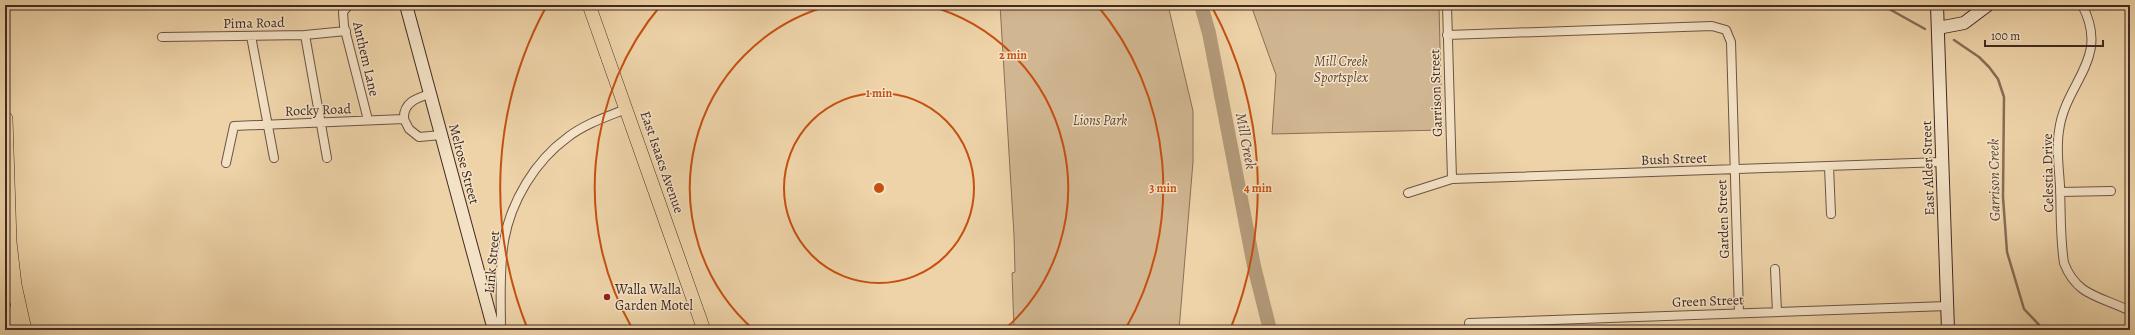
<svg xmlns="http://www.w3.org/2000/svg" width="2135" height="335" viewBox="0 0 2135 335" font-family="Alegreya,serif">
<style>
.green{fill:#d0b691;stroke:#88705a}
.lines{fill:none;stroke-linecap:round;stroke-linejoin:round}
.stream{stroke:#856d57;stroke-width:2.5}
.river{stroke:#b39a7a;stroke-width:14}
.street-casing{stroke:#6c5444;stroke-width:10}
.secondary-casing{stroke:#402a22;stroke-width:14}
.primary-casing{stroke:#402a22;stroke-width:14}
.highway-casing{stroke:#402a22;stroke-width:16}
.street{stroke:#f4e2c6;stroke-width:8}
.secondary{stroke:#f4e2c6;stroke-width:12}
.primary{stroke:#eed3a8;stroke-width:13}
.highway{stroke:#eed3a8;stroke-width:15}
.ring{fill:none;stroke:#c65010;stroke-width:2}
.poi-dot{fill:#8f2418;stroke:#f4e2c6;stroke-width:1.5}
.labels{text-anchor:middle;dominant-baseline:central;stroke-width:3;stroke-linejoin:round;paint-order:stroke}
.street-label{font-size:14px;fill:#402a22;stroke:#f4e2c6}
.park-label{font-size:14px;font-style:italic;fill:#5d4638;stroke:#f4e2c6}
.poi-label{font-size:14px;fill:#402a22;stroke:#f4e2c6;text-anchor:start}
.water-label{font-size:15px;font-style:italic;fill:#5d4638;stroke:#f4e2c6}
.centre{fill:#c65010;stroke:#f4e2c6;stroke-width:2}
.ring-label{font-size:12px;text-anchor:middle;font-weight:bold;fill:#c65010;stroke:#f4e2c6;stroke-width:3;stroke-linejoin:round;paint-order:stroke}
</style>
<rect width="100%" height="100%" fill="#eed3a8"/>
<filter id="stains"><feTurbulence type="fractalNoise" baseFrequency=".005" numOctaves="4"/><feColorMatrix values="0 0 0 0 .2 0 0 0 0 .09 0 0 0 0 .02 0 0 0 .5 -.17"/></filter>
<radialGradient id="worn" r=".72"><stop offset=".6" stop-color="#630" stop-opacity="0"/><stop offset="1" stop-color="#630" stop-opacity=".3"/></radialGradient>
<!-- green -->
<path class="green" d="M1000,5H1168L1193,111V162L1179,330H1014L1012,273L1015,272L1014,235Z
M1253,5H1439L1442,130L1272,134L1276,75L1253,11Z"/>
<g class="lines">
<!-- stream -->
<path class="stream" d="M1882,5L1925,29
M1954,40L1979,57L1989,67L1998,79L2004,97L2003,197L2007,252L2024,309L2044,330"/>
<!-- river -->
<path class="river" d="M1201,5L1209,33L1254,266L1270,330"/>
<defs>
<path id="street" d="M349,5L343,12L344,26L368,120
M1447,5L1452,179
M2082,5C2111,59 2065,82 2059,131C2056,149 2059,168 2060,186C2061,212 2060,238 2064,263C2077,297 2101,296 2130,311
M305,35L327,158
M1447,35L1712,26L1726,30L1731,42L1739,313
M251,36L274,158
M162,37L305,35L346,31
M404,119C403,103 416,98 430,94
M226,163L234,126L404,119L409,129L419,137L441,135
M1829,166L1831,214
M2060,192L2111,191
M1408,193L1452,179L1942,162
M1775,269L1777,312
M1469,323L1947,306
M501,330C501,301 499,270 504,241C511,201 535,161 568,137C585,124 606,117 626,109"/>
<path id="secondary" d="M406,5L494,330
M1937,5L1948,330
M1938,28L1964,23L1988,5"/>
<path id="primary" d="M589,5L704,330"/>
<path id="highway" d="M5,119L9,242L14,285L24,330
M5,311L9,330"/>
</defs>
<!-- street casing -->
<use href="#street" class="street-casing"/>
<!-- secondary casing -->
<use href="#secondary" class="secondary-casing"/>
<!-- primary casing -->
<use href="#primary" class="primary-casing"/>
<!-- highway casing -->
<use href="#highway" class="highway-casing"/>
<!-- street -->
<use href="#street" class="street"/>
<!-- secondary -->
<use href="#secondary" class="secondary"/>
<!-- primary -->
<use href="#primary" class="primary"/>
<!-- highway -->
<use href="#highway" class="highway"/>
</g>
<!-- distance rings -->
<g class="ring">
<circle cx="879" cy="188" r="95"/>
<path d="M754 330A189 189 0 0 1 832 5M926 5A189 189 0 0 1 1004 330"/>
<path d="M632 328A284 284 0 0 1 661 5M1097 5A284 284 0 0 1 1126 328"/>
<path d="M528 330A379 379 0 0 1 546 7M1212 7A379 379 0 0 1 1230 330"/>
</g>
<!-- markers -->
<circle class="poi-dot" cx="607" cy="297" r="4"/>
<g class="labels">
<!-- street labels -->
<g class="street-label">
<text transform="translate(254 23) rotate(-1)">Pima Road</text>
<text transform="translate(366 59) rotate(77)">Anthem Lane</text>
<text transform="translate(1436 93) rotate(-92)">Garrison Street</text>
<text transform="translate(318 110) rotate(-2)">Rocky Road</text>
<text transform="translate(1674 159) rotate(-2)">Bush Street</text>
<text transform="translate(662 162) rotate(71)">East Isaacs Avenue</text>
<text transform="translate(464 164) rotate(75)">Melrose Street</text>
<text transform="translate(1928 168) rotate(-92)">East Alder Street</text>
<text transform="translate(2048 173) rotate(-91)">Celestia Drive</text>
<text transform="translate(1723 219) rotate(-92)">Garden Street</text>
<text transform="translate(492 262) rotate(-85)">Link Street</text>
<text transform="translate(1708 301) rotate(-2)">Green Street</text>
</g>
<!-- park labels -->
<g class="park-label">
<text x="1341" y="61">Mill Creek<tspan x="1341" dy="16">Sportsplex</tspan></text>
<text x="1100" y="120">Lions Park</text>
</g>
<!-- poi labels -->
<g class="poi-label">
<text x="615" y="289">Walla Walla<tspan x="615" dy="16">Garden Motel</tspan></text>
</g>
<!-- water labels -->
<g class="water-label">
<text transform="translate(1246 141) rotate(79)">Mill Creek</text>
<text transform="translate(1994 180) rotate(-91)">Garrison Creek</text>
</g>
</g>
<circle cx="879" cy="188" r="6" class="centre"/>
<g class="ring-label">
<text x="1013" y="59">2 min</text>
<text x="879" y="97">1 min</text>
<text x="1163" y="192">3 min</text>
<text x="1258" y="192">4 min</text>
</g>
<!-- margin -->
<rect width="2135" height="335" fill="none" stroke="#eed3a8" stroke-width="20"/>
<rect x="6" y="6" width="2123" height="323" fill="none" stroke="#402a22" stroke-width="2"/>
<rect x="10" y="10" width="2115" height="315" fill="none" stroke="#402a22"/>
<!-- scale -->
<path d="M1985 40v6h118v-6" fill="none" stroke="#402a22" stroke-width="2"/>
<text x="1991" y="40" font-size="12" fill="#402a22" stroke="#f4e2c6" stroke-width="3" paint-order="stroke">100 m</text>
<rect width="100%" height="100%" filter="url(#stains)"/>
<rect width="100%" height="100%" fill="url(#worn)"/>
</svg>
